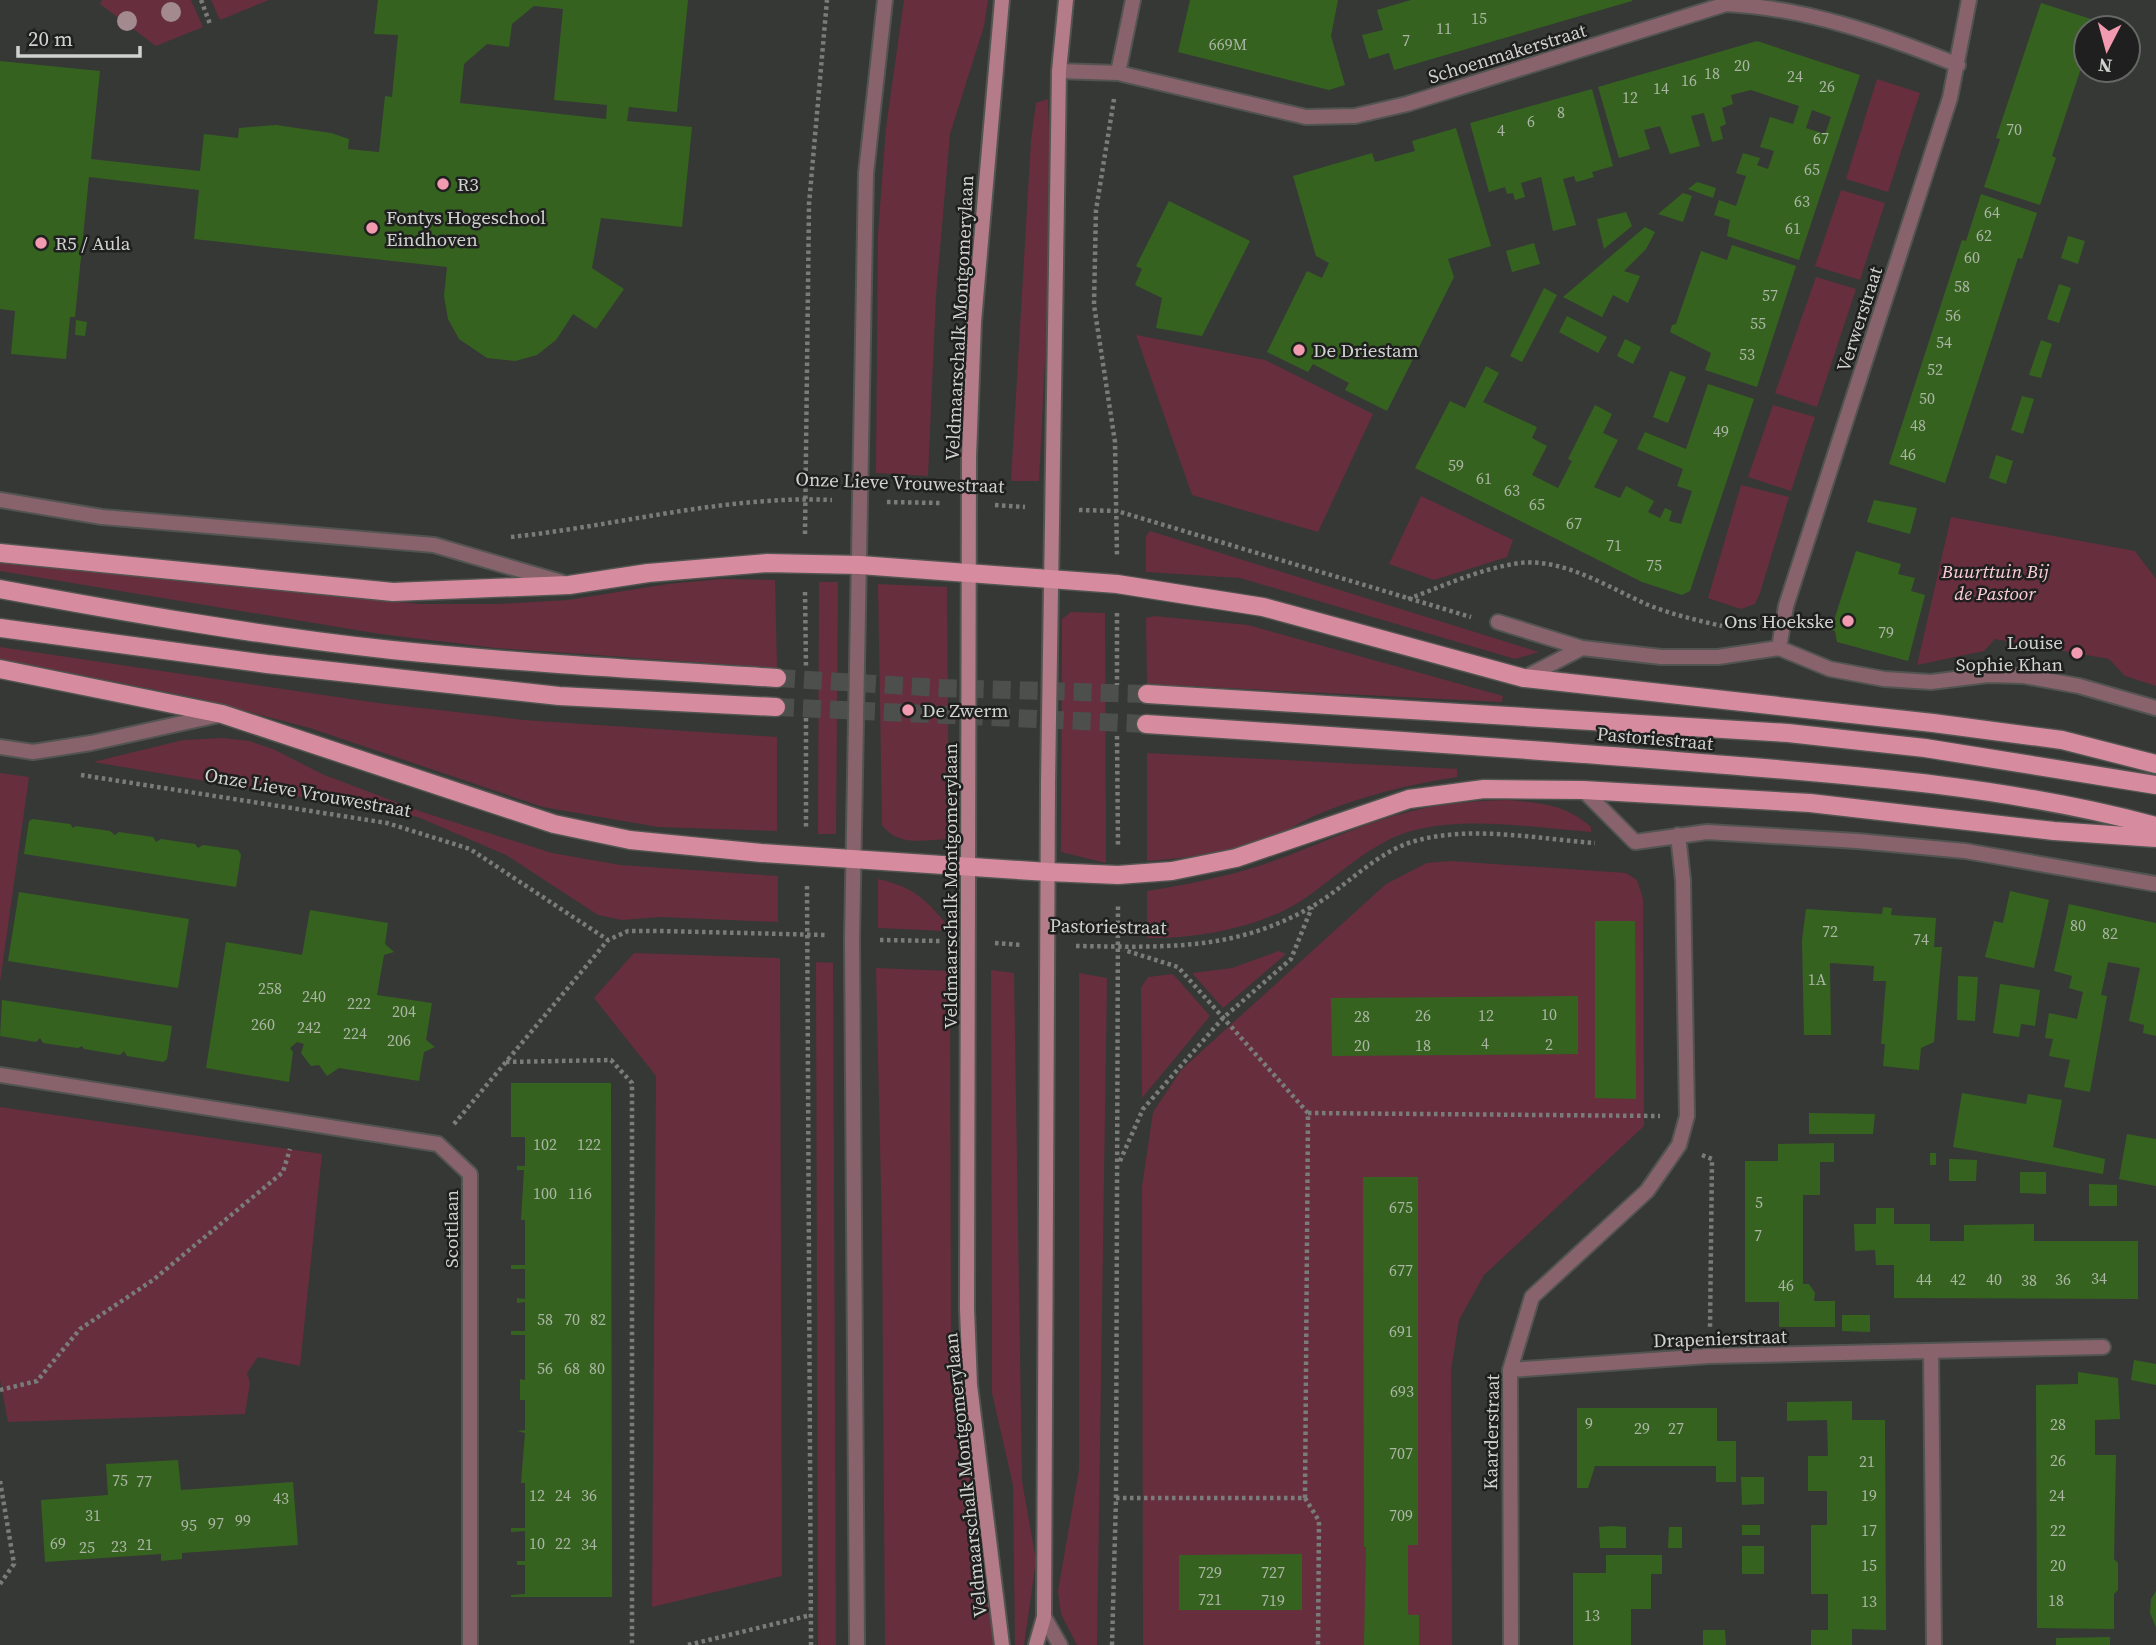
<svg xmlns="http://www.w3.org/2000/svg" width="2156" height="1645" viewBox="0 0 2156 1645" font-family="'Source Serif 4',serif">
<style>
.green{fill:#672e3e}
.building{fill:#366220;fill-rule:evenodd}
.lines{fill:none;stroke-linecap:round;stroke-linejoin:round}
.primary-tunnel{stroke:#4d4f4c;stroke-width:18;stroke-dasharray:18 9;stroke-linecap:butt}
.lane-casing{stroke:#525451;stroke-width:18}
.street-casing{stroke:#525451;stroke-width:18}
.secondary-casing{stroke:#525451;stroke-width:18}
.primary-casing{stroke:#525451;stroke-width:21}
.path{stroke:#7a7c79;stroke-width:4.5;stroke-dasharray:3.5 3.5;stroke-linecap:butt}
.lane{stroke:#88636c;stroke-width:14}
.street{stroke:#88636c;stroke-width:14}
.secondary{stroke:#b47b88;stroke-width:14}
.primary{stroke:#d68c9e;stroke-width:18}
.tree{fill:#a38a8f}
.poi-dot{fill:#f29ab0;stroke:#1e1f1e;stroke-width:2.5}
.labels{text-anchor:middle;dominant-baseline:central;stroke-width:5;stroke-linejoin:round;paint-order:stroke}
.number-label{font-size:16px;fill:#aab6a3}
.street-label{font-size:19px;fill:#d0d2cf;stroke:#1e1f1e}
.poi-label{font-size:19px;fill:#d0d2cf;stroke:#1e1f1e;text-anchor:start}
.park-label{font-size:19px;font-style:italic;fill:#fdced8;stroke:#1e1f1e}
</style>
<rect width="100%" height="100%" fill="#363835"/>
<!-- green -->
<path class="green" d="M102,0H191L203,27L156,46L100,4Z
M211,0H269L220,20Z
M904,0H988L984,26L950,134L936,295L928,476L876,473L878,234L886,128Z
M1877,79L1920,93L1888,192L1846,179Z
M1048,99L1052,216L1039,481H1011L1031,141L1036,103Z
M1841,190L1885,203L1860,280L1815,266Z
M1816,277L1856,289L1817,407L1775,393Z
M1136,335L1265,360L1373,414L1318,532L1192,495Z
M1773,405L1815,417L1791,491L1748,477Z
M1741,485L1789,497L1760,593L1755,604L1741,609L1708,598Z
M1421,496L1513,540L1507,557L1434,580L1389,564Z
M1951,517L2135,551L2156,579V686L2125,676L2109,659L1995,639L1984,651L1917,665Z
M1150,531L1539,652L1515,659L1240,578L1146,572V536Z
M0,561L420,604H498L568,600L668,584L722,579L775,580L777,668L496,648L380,634L0,571Z
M819,582H838L836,834H818Z
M878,584L947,587L949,839C924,840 898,847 882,825Z
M1071,612L1105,613L1106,863L1061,852L1062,619Z
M1154,616L1248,625L1503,696L1502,702L1147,684L1146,618Z
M0,647L378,703L524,720L777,737V831L658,827L543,807L310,728L197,698L0,659Z
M223,738L249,741L273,749L322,774L422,812L552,853L620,865L778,876V922L660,917L622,920L598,915L506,855L418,817L93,762L183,740Z
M1147,753L1457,769V777C1408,784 1357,797 1312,817C1299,823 1287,831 1273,836C1234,851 1190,858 1147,861Z
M0,773L29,777L0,982Z
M1507,800C1541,803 1565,804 1591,827V832C1534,828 1471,816 1415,830C1373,840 1336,878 1301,901C1258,928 1196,939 1147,938V891C1184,885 1220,878 1256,867C1309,850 1358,824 1412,811C1443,803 1475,801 1507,800Z
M1451,861L1626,873L1637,880L1643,899L1644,1126L1484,1275L1459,1320L1451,1370L1452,1645H1143L1142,1187L1153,1112L1182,1069L1386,884L1427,863Z
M878,879C913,887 925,898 947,925L944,931L878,928Z
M1279,951L1286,954L1223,1008L1192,973L1232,968Z
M634,953L780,958L782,1576L652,1607L656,1076L594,998Z
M816,962L833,963L836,1645H818Z
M876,968L950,971L951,1347C961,1447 988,1544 994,1645H885L882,1233Z
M991,970L1014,973L1022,1481L1036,1560L1024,1645H1015L1013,1485L992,1393Z
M1079,973L1107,978L1097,1645H1077L1061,1614L1058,1591L1079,1470Z
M1173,974L1210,1016L1142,1098L1141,988L1148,977Z
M0,1107L322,1154L300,1366L258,1357L247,1373L250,1383L245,1414L8,1422L0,1380Z"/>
<!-- building -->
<path class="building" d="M378,0H688L677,112L629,107L627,121L692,127L682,227L601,218L592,268L624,289L596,329L573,314L556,340L537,355L515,361L487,358L459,339L448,319L444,296L447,267L194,239L199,190L89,177L75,317H70L66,359L11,354L15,311L0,309V61L100,71L91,159L200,171L204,134L238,138L239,128L276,125L331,133L349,139L348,149L379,152L385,96L392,97L398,35L374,34ZM534,6L563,9L554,100L607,105L606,119L460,103L464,64L487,44L509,47L512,24Z
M1190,0H1338L1331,36L1345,85L1329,90L1178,52Z
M1411,0H1632V1L1394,70L1389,53L1369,59L1362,35L1383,30L1377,10Z
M2041,3L2097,21L2094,28H2086V53L2052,156L2056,158L2040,205L1984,187L2000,139L1996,138Z
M1757,41L1860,75L1799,260L1727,236L1730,220L1714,215L1719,200L1736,206L1746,176L1736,173L1743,153L1760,158L1757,165L1768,169L1774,151L1760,147L1770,117L1793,124L1799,106L1751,90L1731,95L1733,104L1722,108L1726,124L1720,127L1723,139L1712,142L1704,113L1691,116L1700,146L1670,154L1660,126L1644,130L1650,149L1619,158L1598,87ZM1812,110L1831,117L1825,134L1806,128Z
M1592,89L1613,166L1592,172L1594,177L1584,180L1576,182L1574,176L1563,179L1576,225L1553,231L1541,177L1521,183L1525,197L1515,200L1513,193L1507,194L1505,187L1489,192L1470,123Z
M1456,128L1491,246L1448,259L1454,277L1387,411L1345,390L1349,383L1313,364L1308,372L1267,352L1307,271L1322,278L1329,263L1316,256L1293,176L1372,153L1375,162L1415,151L1412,141Z
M1697,182L1716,188L1713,198L1688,189Z
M1683,193L1692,196L1683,222L1658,214Z
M1981,194L2037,213L2022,259L2018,258L1945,483L1889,464L1962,240L1966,241Z
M1169,201L1250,241L1202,336L1156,328L1162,298L1135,285L1142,269L1136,266Z
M1626,212L1632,226L1604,249L1597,219Z
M1645,227L1655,232L1646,249L1624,271L1640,276L1628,303L1613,295L1602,317L1563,297Z
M2068,236L2085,241L2078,264L2061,258Z
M1534,243L1540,264L1512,272L1506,251Z
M1732,245L1796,266L1757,387L1705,370L1711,353L1670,332L1672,325L1676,324L1701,251L1727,260Z
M2059,284L2071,288L2059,323L2047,319Z
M1544,288L1557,295L1522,362L1510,356Z
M1567,316L1607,337L1598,353L1559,332Z
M76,320L87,322L85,336L75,335Z
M1625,339L1641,347L1633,364L1617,356Z
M2041,340L2052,344L2041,378L2029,375Z
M1486,366L1499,373L1483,402L1537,427L1532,438L1547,446L1532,475L1558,488L1572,461L1568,459L1595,405L1612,414L1603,433L1618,440L1594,487L1620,498L1626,486L1654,501L1648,512L1660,518L1665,508L1672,511L1669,521L1681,524L1692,491L1677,486L1683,469L1637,449L1645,432L1686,449L1708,384L1754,399L1690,591L1682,595L1642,582L1415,468L1450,401L1465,408Z
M1670,371L1686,377L1668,423L1653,417Z
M2022,396L2034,399L2023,434L2011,430Z
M1996,455L2013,461L2006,484L1989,478Z
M1874,500L1917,508L1910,534L1867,522Z
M1856,551L1901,564L1898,574L1915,578L1911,591L1925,595L1908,661L1837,642L1835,631L1831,630Z
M33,819L70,824L73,828L76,826L110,831L115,835L119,832L153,837L156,842L161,839L195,844L198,848L203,845L238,850L241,855L236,887L24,854L29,821Z
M2010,891L2049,900L2034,968L1985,957L1994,921L2003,923Z
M19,892L189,919L178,988L8,961Z
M2069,904L2156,923V1036L2143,1033L2144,1025L2129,1021L2140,968L2108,962L2101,995L2107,996L2090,1092L2064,1087L2070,1060L2049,1056L2053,1039L2045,1038L2049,1013L2077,1019L2083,992L2069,988L2072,976L2054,971Z
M1883,907L1892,908L1891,915L1936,918L1934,947H1942L1934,1042L1921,1048L1919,1070L1883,1066L1885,1044H1881L1886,981H1873L1874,966L1830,963L1831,1035H1804L1802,940L1806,909L1882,914Z
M310,910L388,923L385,944L394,952L384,955L377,995L432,1003L426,1040L435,1047L424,1052L419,1081L339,1068L327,1076L319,1065L311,1066L301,1053L304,1044L297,1042L290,1048L293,1052L289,1082L206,1068L226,942L302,955Z
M1595,921H1635L1636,1099L1595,1098Z
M1958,976L1978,977L1975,1021L1957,1020Z
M2000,984L2040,990L2035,1026L2021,1024L2019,1037L1993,1033Z
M1578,996V1054L1332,1056L1331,998Z
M2,1000L172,1026L167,1059L163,1062L127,1056L124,1051L120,1055L84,1049L82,1046L78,1048L43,1043L40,1038L36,1042L0,1036Z
M511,1083H611L612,1597H511V1595L525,1594V1565H517V1561H525V1531L511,1532V1528H525V1483H521L525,1433L517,1431L525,1430V1400H520V1379L525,1380V1335H511V1331H525V1302L517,1303V1298L525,1299V1269H511V1265H525V1220H521L524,1170H517V1166H525V1137H511Z
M1962,1093L2026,1104L2028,1094L2062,1100L2053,1147L2105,1159L2103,1174L1953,1147Z
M1809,1113L1875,1114L1873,1134H1809Z
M2127,1134L2156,1139V1186L2119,1179Z
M1834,1143V1162H1820V1195H1803V1284H1809L1815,1293L1814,1301H1835V1327H1779V1302H1745V1161H1778V1144Z
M1930,1153H1936V1165H1930Z
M1949,1159L1977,1160L1976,1181H1949Z
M2020,1172H2046V1194L2020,1193Z
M1363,1177H1418V1545H1408V1613L1409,1615H1419V1645H1364L1366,1547H1364Z
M2089,1184L2117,1185V1206H2089Z
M1876,1208H1894V1224H1930V1241H1964V1225L2034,1224V1241H2138V1299L1894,1298V1265H1876L1875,1250L1855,1251L1854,1224H1876Z
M1842,1315H1870V1332L1842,1331Z
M2134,1360L2156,1364V1385L2131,1380Z
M2078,1372L2118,1378L2120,1419L2095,1420V1455H2116L2114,1559L2118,1563V1590L2114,1594V1629L2037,1628L2036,1385L2078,1384Z
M1852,1401V1420H1885L1886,1630L1852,1629V1645H1811V1630H1828V1594H1811V1525H1827V1491H1808V1456H1828L1827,1420L1787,1421V1402Z
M1577,1408H1717V1441H1736V1482H1716V1466H1595L1588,1488H1577Z
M178,1460L181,1490L293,1482L298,1545L182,1553V1559L161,1561V1554L45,1562L41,1500L108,1495L106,1464Z
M1741,1477H1764V1504L1742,1505Z
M1742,1525H1760V1535H1742Z
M1612,1526L1626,1527V1548H1600L1599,1527Z
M1669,1527H1682V1548H1668Z
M1742,1546H1764V1574H1742Z
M1302,1554V1610H1179V1555Z
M1606,1555H1662V1574H1651V1609H1631V1645H1573V1573H1606Z
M2156,1591V1627L2150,1613L2151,1599Z
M1703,1630H1725L1726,1645H1703Z
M2110,1637V1645H2056V1638Z"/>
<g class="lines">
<!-- primary-tunnel -->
<path class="primary-tunnel" d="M777,678L941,688L1147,694
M776,707L1146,724"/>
<defs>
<path id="lane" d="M857,1645L852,939L866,173L885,0"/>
<path id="street" d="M1059,71L1118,73L1306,117L1355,116L1407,104L1726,4C1806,8 1884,35 1958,65
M1118,73L1133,0
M0,500L102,517L434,545L561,582
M1498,622L1582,648L1661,657H1718L1779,648L1830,669L1884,679L1931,682L1988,675L2024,676L2079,686L2156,708
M1779,648L1786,606L1950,98L1969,0
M1524,678L1582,648
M0,747L33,752L91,743L219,715
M1583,790L1635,842L1707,832L1857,841L1965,851L2156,884
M0,1075L438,1144L470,1174V1645
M1931,1351L1934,1645
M1510,1370L1709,1356L2103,1347
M1044,1617L1060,1645
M1511,1645L1510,1370L1532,1297L1647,1191L1679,1145L1687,1116L1683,880L1678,835"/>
<path id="secondary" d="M1002,1645L970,1385L967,1309L969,457L974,322L1002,0
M1036,1645L1044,1617L1048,783L1059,71L1066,0"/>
<path id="primary" d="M0,553L393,592L569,585L648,573L767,563L860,565L1117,584L1263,607L1524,678L1933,723L2062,740L2156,764
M0,589C130,613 261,636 392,650C520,663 648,670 777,678
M0,628L267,664L559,696L776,707
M0,669L222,714L554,824L630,840L761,853L1048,872L1118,875L1172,871L1236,858L1409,799L1484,789L1583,790L1810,803L2054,831L2156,838
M1147,694L1788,733L1925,748L2156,785
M1146,724C1331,736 1516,748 1701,763C1854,775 2007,786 2156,826"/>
</defs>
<!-- lane casing -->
<use href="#lane" class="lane-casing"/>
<!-- street casing -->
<use href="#street" class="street-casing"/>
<!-- secondary casing -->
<use href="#secondary" class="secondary-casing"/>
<!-- primary casing -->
<use href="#primary" class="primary-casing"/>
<!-- path -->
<path class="path" d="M201,0L210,24
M1114,99L1096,210L1094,305L1115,442L1117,556
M887,502L941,503
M995,505L1025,507
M1079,510L1117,511L1471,617
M805,534L809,204L827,0
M511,537C617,526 726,495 832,500
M805,592L806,667
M1408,599C1443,586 1482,568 1520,563C1563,558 1608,587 1646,604C1670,614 1696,620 1722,626
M1117,613V685
M806,718V828
M1117,736L1118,846
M81,775L387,823L470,849L608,940L628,931H659L826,935
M807,886L811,1645
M880,940L941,941
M995,943L1021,945
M1076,946C1163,947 1234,952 1313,906C1347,886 1376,852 1415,841C1472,825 1538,839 1595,843
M506,1062L611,1060L632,1083V1645
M1308,1113L1660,1116
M454,1124L608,940
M1702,1155L1712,1159L1710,1329
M1120,1161L1143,1109L1223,1018L1291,959L1312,907
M0,1390L37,1381L80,1329L153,1280L283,1172L290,1149
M0,1481L14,1564L0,1584
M1116,1498H1305L1308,1113L1178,967L1124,950
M1305,1498L1319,1521L1318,1645
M688,1645L811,1615
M1112,1645L1116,1498L1118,904"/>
<!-- lane -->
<use href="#lane" class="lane"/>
<!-- street -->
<use href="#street" class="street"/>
<!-- secondary -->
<use href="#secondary" class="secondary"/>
<!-- primary -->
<use href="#primary" class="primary"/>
</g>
<!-- trees -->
<g class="tree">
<circle cx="171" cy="12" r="10"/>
<circle cx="127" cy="21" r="10"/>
</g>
<!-- markers -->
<g class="poi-dot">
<circle cx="443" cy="184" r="7"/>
<circle cx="372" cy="228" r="7"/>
<circle cx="41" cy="243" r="7"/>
<circle cx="1299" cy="350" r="7"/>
<circle cx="1848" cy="621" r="7"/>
<circle cx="2077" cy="653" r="7"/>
<circle cx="908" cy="710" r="7"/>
</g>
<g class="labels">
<!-- number labels -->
<g class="number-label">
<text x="1479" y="18">15</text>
<text x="1444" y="28">11</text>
<text x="1406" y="40">7</text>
<text x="1228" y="44">669M</text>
<text x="1742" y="65">20</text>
<text x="1712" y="73">18</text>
<text x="1795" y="76">24</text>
<text x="1689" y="80">16</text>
<text x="1827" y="86">26</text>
<text x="1661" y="88">14</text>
<text x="1630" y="97">12</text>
<text x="1561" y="112">8</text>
<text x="1531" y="121">6</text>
<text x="2014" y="129">70</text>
<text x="1501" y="130">4</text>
<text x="1821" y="138">67</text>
<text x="1812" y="169">65</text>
<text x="1802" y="201">63</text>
<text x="1992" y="212">64</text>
<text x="1793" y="228">61</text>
<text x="1984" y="235">62</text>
<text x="1972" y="257">60</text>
<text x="1962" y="286">58</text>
<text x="1770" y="295">57</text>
<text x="1953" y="315">56</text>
<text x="1758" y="323">55</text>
<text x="1944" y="342">54</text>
<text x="1747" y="354">53</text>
<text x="1935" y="369">52</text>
<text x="1927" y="398">50</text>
<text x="1918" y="425">48</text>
<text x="1721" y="431">49</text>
<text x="1908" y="454">46</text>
<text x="1456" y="465">59</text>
<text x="1484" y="478">61</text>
<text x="1512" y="490">63</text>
<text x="1537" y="504">65</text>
<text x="1574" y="523">67</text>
<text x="1614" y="545">71</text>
<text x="1654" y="565">75</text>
<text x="1886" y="632">79</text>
<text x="2078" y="925">80</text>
<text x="1830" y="931">72</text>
<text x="2110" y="933">82</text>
<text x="1921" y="939">74</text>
<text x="1817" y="979">1A</text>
<text x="270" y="988">258</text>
<text x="314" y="996">240</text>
<text x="359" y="1003">222</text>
<text x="404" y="1011">204</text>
<text x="1549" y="1014">10</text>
<text x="1423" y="1015">26</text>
<text x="1486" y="1015">12</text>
<text x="1362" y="1016">28</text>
<text x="263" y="1024">260</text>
<text x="309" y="1027">242</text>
<text x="355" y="1033">224</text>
<text x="399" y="1040">206</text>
<text x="1485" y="1043">4</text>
<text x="1549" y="1044">2</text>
<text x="1362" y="1045">20</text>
<text x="1423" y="1045">18</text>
<text x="545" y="1144">102</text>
<text x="589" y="1144">122</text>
<text x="545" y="1193">100</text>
<text x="580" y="1193">116</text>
<text x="1759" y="1202">5</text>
<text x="1401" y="1207">675</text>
<text x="1758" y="1235">7</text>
<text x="1401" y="1270">677</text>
<text x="2099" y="1278">34</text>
<text x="1924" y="1279">44</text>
<text x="1958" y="1279">42</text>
<text x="1994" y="1279">40</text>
<text x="2063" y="1279">36</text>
<text x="2029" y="1280">38</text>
<text x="1786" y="1285">46</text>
<text x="545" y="1319">58</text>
<text x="572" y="1319">70</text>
<text x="598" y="1319">82</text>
<text x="1401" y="1331">691</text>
<text x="545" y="1368">56</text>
<text x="572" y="1368">68</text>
<text x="597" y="1368">80</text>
<text x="1402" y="1391">693</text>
<text x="1589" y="1423">9</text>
<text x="2058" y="1424">28</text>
<text x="1642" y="1428">29</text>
<text x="1676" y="1428">27</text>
<text x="1401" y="1453">707</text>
<text x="2058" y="1460">26</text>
<text x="1867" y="1461">21</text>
<text x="120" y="1480">75</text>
<text x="144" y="1481">77</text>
<text x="537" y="1495">12</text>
<text x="563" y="1495">24</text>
<text x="589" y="1495">36</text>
<text x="1869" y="1495">19</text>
<text x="2057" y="1495">24</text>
<text x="281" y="1498">43</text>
<text x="93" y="1515">31</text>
<text x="1401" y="1515">709</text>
<text x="243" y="1520">99</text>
<text x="216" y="1523">97</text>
<text x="189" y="1525">95</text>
<text x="1869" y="1530">17</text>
<text x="2058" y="1530">22</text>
<text x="58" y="1543">69</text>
<text x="537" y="1543">10</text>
<text x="563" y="1543">22</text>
<text x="145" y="1544">21</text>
<text x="589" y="1544">34</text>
<text x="119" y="1546">23</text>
<text x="87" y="1547">25</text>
<text x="1869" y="1565">15</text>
<text x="2058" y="1565">20</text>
<text x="1210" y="1572">729</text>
<text x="1273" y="1572">727</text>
<text x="1210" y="1599">721</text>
<text x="1273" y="1600">719</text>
<text x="2056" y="1600">18</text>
<text x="1869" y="1601">13</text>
<text x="1592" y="1615">13</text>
</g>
<!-- street labels -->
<g class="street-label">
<text transform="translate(1507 53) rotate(-17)">Schoenmakerstraat</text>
<text transform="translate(959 318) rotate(-87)">Veldmaarschalk Montgomerylaan</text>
<text transform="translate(1859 319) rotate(-72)">Verwerstraat</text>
<text transform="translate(900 482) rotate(2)">Onze Lieve Vrouwestraat</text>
<text transform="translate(1655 738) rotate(5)">Pastoriestraat</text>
<text transform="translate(308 792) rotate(10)">Onze Lieve Vrouwestraat</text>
<text transform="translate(950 886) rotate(-90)">Veldmaarschalk Montgomerylaan</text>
<text transform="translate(1108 926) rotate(1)">Pastoriestraat</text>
<text transform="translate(451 1229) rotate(-90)">Scottlaan</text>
<text transform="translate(1720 1338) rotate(-2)">Drapenierstraat</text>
<text transform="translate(1491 1432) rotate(-89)">Kaarderstraat</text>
<text transform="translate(965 1475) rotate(-96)">Veldmaarschalk Montgomerylaan</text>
</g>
<!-- poi labels -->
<g class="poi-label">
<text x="457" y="184">R3</text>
<text x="386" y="217">Fontys Hogeschool<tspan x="386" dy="22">Eindhoven</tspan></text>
<text x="55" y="243">R5 / Aula</text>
<text x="1313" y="350">De Driestam</text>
<text x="1834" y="621" text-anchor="end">Ons Hoekske</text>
<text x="2063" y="642" text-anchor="end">Louise<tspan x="2063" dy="22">Sophie Khan</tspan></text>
<text x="922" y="710">De Zwerm</text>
</g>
<!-- park labels -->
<g class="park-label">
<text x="1995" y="571">Buurttuin Bij<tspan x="1995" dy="22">de Pastoor</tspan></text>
</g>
</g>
<!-- north arrow -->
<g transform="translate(2107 49) rotate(186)"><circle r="33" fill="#1e1f1e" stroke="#656765" stroke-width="2"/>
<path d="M0-5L12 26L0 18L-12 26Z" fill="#f29ab0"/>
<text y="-10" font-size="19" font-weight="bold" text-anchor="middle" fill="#d0d2cf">N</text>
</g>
<!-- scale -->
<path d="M18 46v10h122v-10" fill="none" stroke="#d0d2cf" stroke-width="3.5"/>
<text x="28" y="46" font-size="21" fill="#d0d2cf" stroke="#1e1f1e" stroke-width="5" paint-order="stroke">20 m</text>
</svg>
